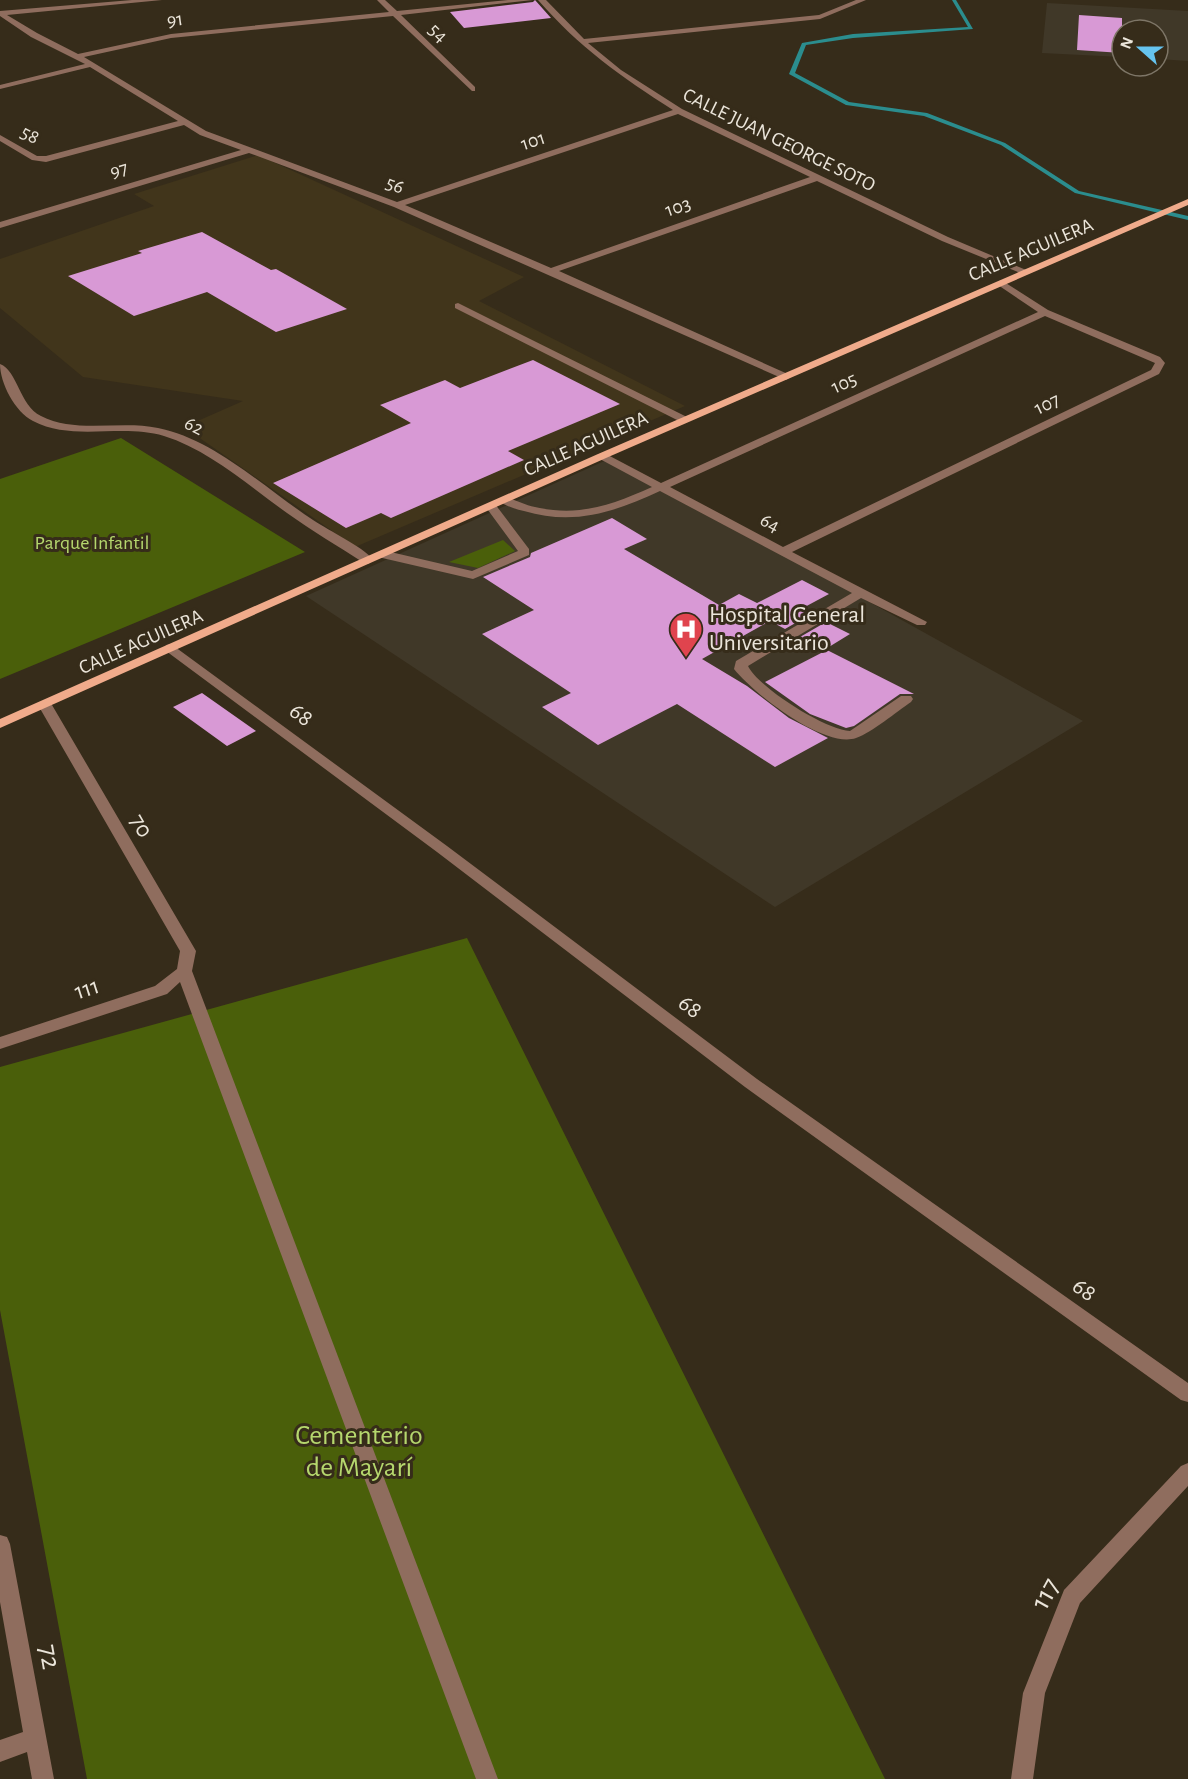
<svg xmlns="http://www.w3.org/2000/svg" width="1188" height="1779" viewBox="0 0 1188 1779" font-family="'Alegreya Sans',sans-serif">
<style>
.built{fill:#41351b}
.medical{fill:#403828}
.green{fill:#4a5f0a}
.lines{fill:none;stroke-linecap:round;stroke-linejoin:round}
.stream{fill:#2b8d8e;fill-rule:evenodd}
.building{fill:#d899d5}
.minor{fill:#8f6d5e;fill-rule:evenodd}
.major{fill:#f0ab8b;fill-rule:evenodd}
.labels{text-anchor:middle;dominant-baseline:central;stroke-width:6;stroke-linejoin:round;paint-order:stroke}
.far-street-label{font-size:20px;fill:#ebe5da;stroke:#362c1a}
.far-park-label{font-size:20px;fill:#b5d76d;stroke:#362c1a}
.poi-label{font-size:24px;fill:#ebe5da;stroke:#362c1a;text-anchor:start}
.street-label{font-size:24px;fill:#ebe5da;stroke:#362c1a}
.near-park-label{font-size:28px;fill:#b5d76d;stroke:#362c1a}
.near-street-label{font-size:28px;fill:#ebe5da;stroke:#362c1a}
</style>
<rect width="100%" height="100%" fill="#362c1a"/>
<!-- built -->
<path class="built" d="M258,155L524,277L479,301L685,406L355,547L184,427L243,401L83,377L0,308V259L154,206L134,194Z"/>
<!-- medical -->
<path class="medical" d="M1047,3L1188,11V61L1158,59V30H1122V57L1042,53Z
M611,458L1083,721L775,907L306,596Z"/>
<!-- green -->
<path class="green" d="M121,438L305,552L0,679V479Z
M503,540L515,551L478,568L449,562Z
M467,938L885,1779H87L0,1310V1067Z"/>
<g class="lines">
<!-- stream -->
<path class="stream" d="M952,0H956L973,29L853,38L806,45L795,73L849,102L927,113L1005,143L1079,191L1188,216V220L1075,193L1001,145L924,116L846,105L789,74L802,43L853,34L968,27Z"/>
</g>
<!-- building -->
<path class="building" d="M535,0L551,18L464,28L450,12L533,2Z
M1079,15L1122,18V53L1077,50Z
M202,232L271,270L276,269L347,309L276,332L207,292L134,316L68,276L142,253L138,251Z
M533,360L620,404L508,451L524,460L391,518L381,513L346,528L273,483L411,423L380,405L445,380L460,388Z
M612,518L647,539L624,549L719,605L739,594L757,603L802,580L829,594L801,609L811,614L785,629L770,621L702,659L747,686L789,718L828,738L775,767L677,704L598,745L542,707L571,693L482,634L534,610L483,577L530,557L531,553Z
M826,622L850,634L824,650L800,637Z
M827,650L914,694H900L854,726L846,728L810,714L765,682Z
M202,693L256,731L227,746L173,707Z"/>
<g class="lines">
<!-- minor -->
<path class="minor" d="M132,0H162L7,15L37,33L78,54L171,34L389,12L377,0H385L397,11L508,0H533L401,15L475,87V91H472L393,16L171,38L84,57L206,131L397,202L673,110C621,77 579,47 538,0H546L584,39L819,15L856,0H866L820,19L588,43L621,70L682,109L948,237L1031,272L1023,274L942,241L817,181L559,271L790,375L791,377L786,380L394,207L249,153L0,228V222L241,150L200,135L184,125L46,162L32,160L0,141V135L37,156H46L178,121L90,67L0,89V85L85,64L31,37L0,16V11ZM678,114L810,177L551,268L405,205Z
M1001,280L1048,310L1160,357L1165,363L1159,374L792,552L927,622L925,625H917L861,598L748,666C758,687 825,730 850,731L901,696H911L913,699L911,702C896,712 873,732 856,738C824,749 753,693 734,669L736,661L852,593L660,491C615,512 574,526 524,511C515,509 505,506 498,500L504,497C515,499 524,505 535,507C579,517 612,505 652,487L598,458V454H606L661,483L1038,312L998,285L996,283ZM1045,316L1155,363L1151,370L783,547L670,487Z
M458,303L689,418L690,420L685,423L681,422L455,308V304Z
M0,364C18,371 19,405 41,416C75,434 121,420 158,428C214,439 266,489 313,520C331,532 360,545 374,560L368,564L364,563C338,546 312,531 287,513C249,486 209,450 164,436C122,423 73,442 33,421C15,412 0,383 0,364Z
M491,503L495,504L529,549V555L473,579L378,557L376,554L382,550L472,571L518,551L485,506Z
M171,644L447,846L757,1079L1188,1383V1402L1181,1400L745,1087L437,852L166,651L165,648L166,645Z
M45,701L52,705L196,951L192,971L498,1779H476L180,982L167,994L0,1049V1037L155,986L177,969L180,951L38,705Z
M1188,1463V1486L1080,1603L1045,1693L1033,1779H1011L1023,1693L1064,1590L1181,1466Z
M0,1535L7,1537L10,1544L54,1779H32L27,1752L0,1762V1740L23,1732L0,1602Z"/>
<!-- major -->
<path class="major" d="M1188,199V205L606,458L0,728V719L598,454Z"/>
</g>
<!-- icons -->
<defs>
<symbol id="hospital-pin" viewBox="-11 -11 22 30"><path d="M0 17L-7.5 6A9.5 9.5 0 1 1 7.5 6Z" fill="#e0444e" stroke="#362c1a"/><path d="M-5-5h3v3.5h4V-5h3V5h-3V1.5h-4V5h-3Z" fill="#fff"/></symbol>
</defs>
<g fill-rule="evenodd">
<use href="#hospital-pin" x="667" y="610" width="38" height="52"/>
</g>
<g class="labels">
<!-- far-street labels -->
<g class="far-street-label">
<text transform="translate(175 20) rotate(-8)">91</text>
<text transform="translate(438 33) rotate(44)">54</text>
<text transform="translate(30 135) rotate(28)">58</text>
<text transform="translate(779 140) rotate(26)">CALLE JUAN GEORGE SOTO</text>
<text transform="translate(533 141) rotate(-18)">101</text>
<text transform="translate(119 170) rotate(-17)">97</text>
<text transform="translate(395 185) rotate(21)">56</text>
<text transform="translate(678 207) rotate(-19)">103</text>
<text transform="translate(1031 250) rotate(-23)">CALLE AGUILERA</text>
<text transform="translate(844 383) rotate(-24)">105</text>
<text transform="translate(1047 404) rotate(-26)">107</text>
<text transform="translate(194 426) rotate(26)">62</text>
<text transform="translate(586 444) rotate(-24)">CALLE AGUILERA</text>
<text transform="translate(770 523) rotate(28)">64</text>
<text transform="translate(141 642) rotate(-24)">CALLE AGUILERA</text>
</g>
<!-- far-park labels -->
<g class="far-park-label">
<text x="92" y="543">Parque Infantil</text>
</g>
<!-- poi labels -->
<g class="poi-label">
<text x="709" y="615">Hospital General<tspan x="709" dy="28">Universitario</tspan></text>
</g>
<!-- street labels -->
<g class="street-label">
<text transform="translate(301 715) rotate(37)">68</text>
<text transform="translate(141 826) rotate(60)">70</text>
<text transform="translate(87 989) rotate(-18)">111</text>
<text transform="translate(690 1007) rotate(37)">68</text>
<text transform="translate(1084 1290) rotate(35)">68</text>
</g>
<!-- near-park labels -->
<g class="near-park-label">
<text x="359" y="1436">Cementerio<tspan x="359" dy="32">de Mayarí</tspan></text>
</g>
<!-- near-street labels -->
<g class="near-street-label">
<text transform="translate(1046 1594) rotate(-61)">117</text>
<text transform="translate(49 1657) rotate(80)">72</text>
</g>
</g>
<!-- north arrow -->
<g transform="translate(1140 48) rotate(291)"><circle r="28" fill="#362c1a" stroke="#7e7667" stroke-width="1.5"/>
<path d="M0-4.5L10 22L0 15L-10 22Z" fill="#66c4ef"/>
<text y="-9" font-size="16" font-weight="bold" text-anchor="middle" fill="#ebe5da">N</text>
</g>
</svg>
